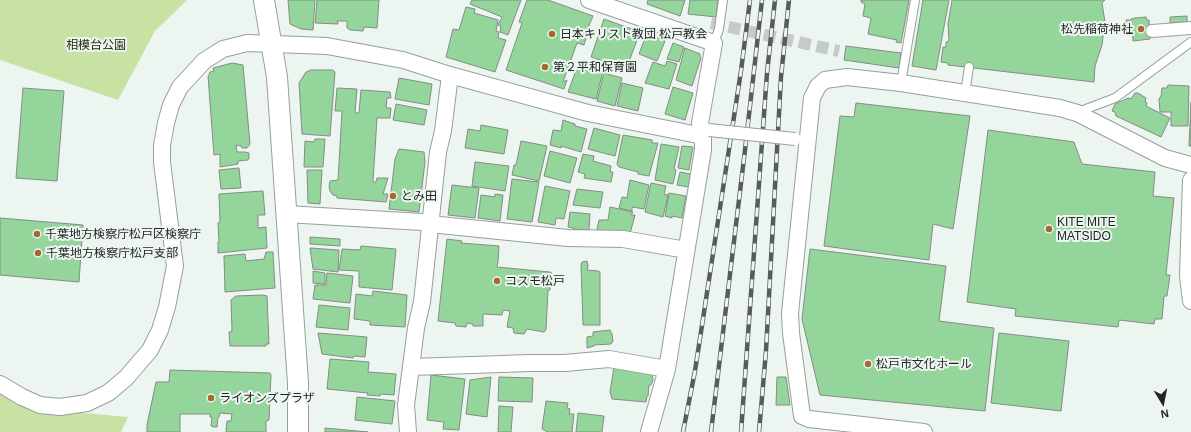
<svg xmlns="http://www.w3.org/2000/svg" width="1191" height="432" viewBox="0 0 1191 432" font-family="Helvetica,'Noto Sans JP',sans-serif">
<style>
.green{fill:#c8e2a3}
.building{fill:#93d59a;stroke:#868c86}
.lines{fill:none;stroke-linecap:round;stroke-linejoin:round}
.pedestrian-tunnel{stroke:#c4cbc8;stroke-width:12;stroke-dasharray:12 6;stroke-linecap:butt}
.service-casing{stroke:#979f9b;stroke-width:10}
.pedestrian-casing{stroke:#979f9b;stroke-width:14}
.minor-casing{stroke:#979f9b;stroke-width:18}
.tertiary-casing{stroke:#979f9b;stroke-width:22}
.service{stroke:#fff;stroke-width:8}
.pedestrian{stroke:#fff;stroke-width:12}
.minor{stroke:#fff;stroke-width:16}
.tertiary{stroke:#fff;stroke-width:20}
.rail-casing{stroke:#575c5a;stroke-width:4.5}
.rail{stroke:#edf5f1;stroke-width:3;stroke-dasharray:9;stroke-linecap:butt}
.pedestrian-bridge-casing{stroke:#979f9b;stroke-width:14;stroke-linecap:butt}
.pedestrian-bridge{stroke:#fff;stroke-width:12}
.poi-dot{fill:#a56a2b;stroke:#edf5f1;stroke-width:1.5}
.labels{text-anchor:middle;dominant-baseline:central;stroke-width:4;stroke-linejoin:round;paint-order:stroke}
.poi-label{font-size:12px;fill:#222524;stroke:#edf5f1;text-anchor:start}
.park-label{font-size:12px;fill:#243010;stroke:#edf5f1}
</style>
<rect width="100%" height="100%" fill="#edf5f1"/>
<!-- green -->
<path class="green" d="M0,0H187L155,31L118,100L0,60Z
M0,383L29,408L128,417L121,432H0Z"/>
<!-- building -->
<path class="building" d="M288,0H315L313,30L301,29L290,24Z
M317,0H379L377,28L364,27L363,31L350,30L347,28V21H337L338,24L315,23Z
M472,0H521L508,35L500,32L501,26L498,25L502,17L470,4Z
M527,0H548L593,16L584,37L586,38L584,45L577,43L563,82L567,80L564,89L506,70L522,23L519,22Z
M648,0H685L680,16L647,4Z
M690,0H718L716,17L688,14Z
M861,0H909L901,43L896,42L897,40L868,34L871,18L863,16L865,4L861,2Z
M923,0H949L936,70L912,66Z
M952,0H1105L1102,3L1105,22L1102,45L1095,66L1094,82L948,65V63L941,62L943,47H946V42L949,41L948,24Z
M466,7L475,9L474,13L498,20L496,31L499,32L498,38L506,40L495,72L446,57L453,29L459,30Z
M1187,16V22L1170,23V17Z
M1146,17L1147,20H1149L1150,39L1133,41L1132,26H1126V20H1131V19L1135,18Z
M604,19L640,32L627,67L610,61L609,63L591,57Z
M647,33L665,41L657,61L639,54Z
M673,43L684,47L679,62L667,59Z
M846,46L901,53L899,68L844,60Z
M685,48L700,54V57L701,58L692,86L676,80Z
M667,61L677,64L669,89L645,83L653,62L665,66Z
M232,63L243,65L250,144L247,148H242L241,146L236,145L237,152H245L249,153V158L248,160L238,161V164L220,167V154L214,155L208,76L209,75L210,72L214,71L213,68Z
M578,65L603,71L596,99L568,92Z
M311,70H333L335,72L330,136L302,134L299,83L306,72Z
M604,73L622,78L615,106L597,101Z
M399,78L432,84L429,105L395,99Z
M622,83L643,88L638,111L617,106Z
M1168,85L1189,86L1188,126H1171V112H1160L1159,99L1161,96L1162,88H1167Z
M673,87L693,93L685,120L665,114Z
M23,88L64,91L57,181L16,178Z
M337,88L357,89L355,113H359L361,90L390,92L391,98H387L386,108H391L390,118H377L373,182H376L377,178H388L383,194H388L386,202L337,198V196L333,195L330,191L329,186L330,181L338,180L342,111H335Z
M1135,93H1138L1146,98L1145,102L1147,103L1146,106L1170,118L1161,137L1116,116L1115,112L1112,111L1115,104L1128,98L1131,99Z
M1191,102V146H1189Z
M856,103L970,116L953,229L933,224L929,260L824,246L840,116L854,117Z
M396,104L427,110L424,125L393,120Z
M563,120L575,124V126L587,129L581,152L561,146V148L550,145L553,130L561,131Z
M481,125L508,130L504,154L465,148L468,129L480,131Z
M594,128L620,135L615,156L588,149Z
M988,130L1074,142L1082,164L1155,172L1153,196L1174,198L1166,275H1170L1167,296H1164L1162,319H1155L1154,324L1119,320L1118,327L1015,316L1016,309L967,302Z
M623,135L652,140V143H658L649,176L638,174V172L619,167L617,164Z
M315,139H325L323,167H304L305,141L314,142Z
M521,141L547,146L539,181L512,175L514,165H516Z
M661,144L679,147L674,169L676,170L673,184L655,180Z
M682,146L693,147L689,170L678,168Z
M399,149L424,152L425,162L419,212L389,209L395,159Z
M550,151L577,158L570,183L544,176Z
M583,154L594,156L593,161L611,166L610,172H613L611,182L584,178L585,174L578,172Z
M475,162L509,166L505,191L472,186Z
M239,168L241,188L221,189L219,170Z
M307,170H322L320,204L308,203Z
M680,172L691,174L688,187L677,185Z
M512,179L539,182L532,222L507,219Z
M630,180L649,185L644,209L632,207V211L619,208L622,197L627,198Z
M651,183L666,186L664,194L668,195L663,217L645,212Z
M452,185L479,188L475,218L448,215Z
M545,186L570,191L564,219L556,218L555,225L538,222Z
M577,189L603,192L600,208L573,205Z
M263,191L265,215H258V228L266,227L267,248L218,253V242H219L218,223L220,222L219,194Z
M669,193L686,196L682,218L672,216V218L665,216Z
M495,194L503,195L500,221L478,218L481,195L495,197Z
M610,207L633,212L631,215H635L630,234L622,235L597,230L599,220H608Z
M570,212L590,214L589,230L573,229V228L568,227Z
M0,218L83,225L79,282L0,275Z
M310,237L340,239V246L310,244Z
M447,239L462,241L461,243L499,246L498,262L497,267L550,272L552,273L550,290H548L546,330L544,332L527,329L524,334L514,333L513,328L507,327L510,311L503,310L502,315L483,314V326H473V324L467,323L466,327L456,326L455,323L438,321Z
M361,246L396,249L392,290L359,287V271L339,270L342,249L360,250Z
M310,248L339,250L338,272L313,269Z
M810,249L946,266L939,321L994,328L985,411L820,395L802,319Z
M266,252H273L275,288L225,292L224,256L245,254L246,261L264,259Z
M587,261L588,266L587,270L598,271L600,272V325H583L581,265L582,262Z
M313,271L325,273V284L313,283Z
M327,273L353,276L350,303L313,299L315,285H326Z
M373,291L407,295L405,327L370,325V321L354,319L356,294L372,296Z
M263,295L267,296L269,344H266V346H230L229,332L232,331L231,300L236,296Z
M319,305L350,308L348,330L316,327Z
M610,330L612,334L613,341L611,344L594,345V346L587,348V337L593,336V332Z
M318,333L367,337L365,357L354,356L353,358L322,354Z
M999,333L1069,341L1061,411L991,403Z
M330,359L369,362L368,372L396,374L394,395L380,394V396L367,395L368,393L327,389Z
M614,367L652,374L653,380L651,385H649L648,396H647L646,402L612,399L610,392Z
M170,370L270,373L271,375L269,420L266,421V432H226L227,421H231L232,414L220,413L219,417H218L217,427H214L211,426L212,417H210V414H180V432H147V425L156,382H169Z
M431,375L465,379L459,430L443,429L444,422L427,420Z
M491,377L487,417L466,414L470,380Z
M499,377L533,378L532,402L498,401Z
M777,377H786L790,405H776Z
M357,397L395,401L392,424L355,420Z
M546,401L568,403L567,408L570,409L569,414H574L572,432H547L542,429Z
M499,406L513,407L511,432H498Z
M578,413L604,416L602,432H576Z
M325,428L368,432H325Z"/>
<g class="lines">
<!-- pedestrian-tunnel -->
<path class="pedestrian-tunnel" d="M711,23L839,51"/>
<defs>
<path id="service" d="M714,43L719,29L723,0
M901,83L915,0
M965,93L969,67
M1078,112L1115,98L1191,42"/>
<path id="pedestrian" d="M1152,31L1191,28"/>
<path id="minor" d="M589,0L714,43L700,123L703,136V150L667,369L649,432
M1191,180L1188,276L1191,301
M286,214L422,222L440,225L568,238L623,239L686,250
M411,367L531,363H565L609,359L667,369
M0,384L22,397L40,405L60,407L87,403L108,393L126,378L150,350L160,330L167,307L175,266L162,162V145L166,123L171,105L180,87L204,61L223,49L247,43L327,46L403,60L450,75L588,113L703,136
M408,432L406,405L416,328L422,302L438,152L443,131L450,75
M924,432L809,419L802,416L791,333L790,313L812,98L818,86L825,80L847,77L901,83L1060,108L1077,113L1165,158L1191,165"/>
<path id="tertiary" d="M264,0L277,77L298,383V432"/>
</defs>
<!-- service casing -->
<use href="#service" class="service-casing"/>
<!-- pedestrian casing -->
<use href="#pedestrian" class="pedestrian-casing"/>
<!-- minor casing -->
<use href="#minor" class="minor-casing"/>
<!-- tertiary casing -->
<use href="#tertiary" class="tertiary-casing"/>
<!-- service -->
<use href="#service" class="service"/>
<!-- pedestrian -->
<use href="#pedestrian" class="pedestrian"/>
<!-- minor -->
<use href="#minor" class="minor"/>
<!-- tertiary -->
<use href="#tertiary" class="tertiary"/>
<defs>
<path id="rail" d="M683,432L695,371L741,71L750,0
M711,432L745,150L762,0
M741,432L767,73L775,0
M759,432L766,351L781,77L789,0"/>
</defs>
<!-- rail casing -->
<use href="#rail" class="rail-casing"/>
<!-- rail -->
<use href="#rail" class="rail"/>
<defs>
<path id="pedestrian-bridge" d="M709,130L795,139"/>
</defs>
<!-- pedestrian-bridge casing -->
<use href="#pedestrian-bridge" class="pedestrian-bridge-casing"/>
<!-- pedestrian-bridge -->
<use href="#pedestrian-bridge" class="pedestrian-bridge"/>
</g>
<!-- markers -->
<g class="poi-dot">
<circle cx="1141" cy="29" r="4"/>
<circle cx="552" cy="34" r="4"/>
<circle cx="545" cy="67" r="4"/>
<circle cx="393" cy="196" r="4"/>
<circle cx="1049" cy="229" r="4"/>
<circle cx="37" cy="234" r="4"/>
<circle cx="38" cy="253" r="4"/>
<circle cx="497" cy="281" r="4"/>
<circle cx="868" cy="364" r="4"/>
<circle cx="211" cy="398" r="4"/>
</g>
<g class="labels">
<!-- poi labels -->
<g class="poi-label">
<text x="1133" y="29" text-anchor="end">松先稲荷神社</text>
<text x="560" y="34">日本キリスト教団 松戸教会</text>
<text x="553" y="67">第２平和保育園</text>
<text x="401" y="196">とみ田</text>
<text x="1057" y="222">KITE MITE<tspan x="1057" dy="14">MATSIDO</tspan></text>
<text x="45" y="234">千葉地方検察庁松戸区検察庁</text>
<text x="46" y="253">千葉地方検察庁松戸支部</text>
<text x="505" y="281">コスモ松戸</text>
<text x="876" y="364">松戸市文化ホール</text>
<text x="219" y="398">ライオンズプラザ</text>
</g>
<!-- park labels -->
<g class="park-label">
<text x="96" y="45">相模台公園</text>
</g>
</g>
<!-- north arrow -->
<g transform="translate(1163 404) rotate(170)" stroke="#edf5f1" stroke-width="3" paint-order="stroke">
<path d="M0-3L7 15L0 10L-7 15Z" fill="#222524"/>
<text y="-6" font-size="11" font-weight="bold" text-anchor="middle" fill="#222524">N</text>
</g>
</svg>
